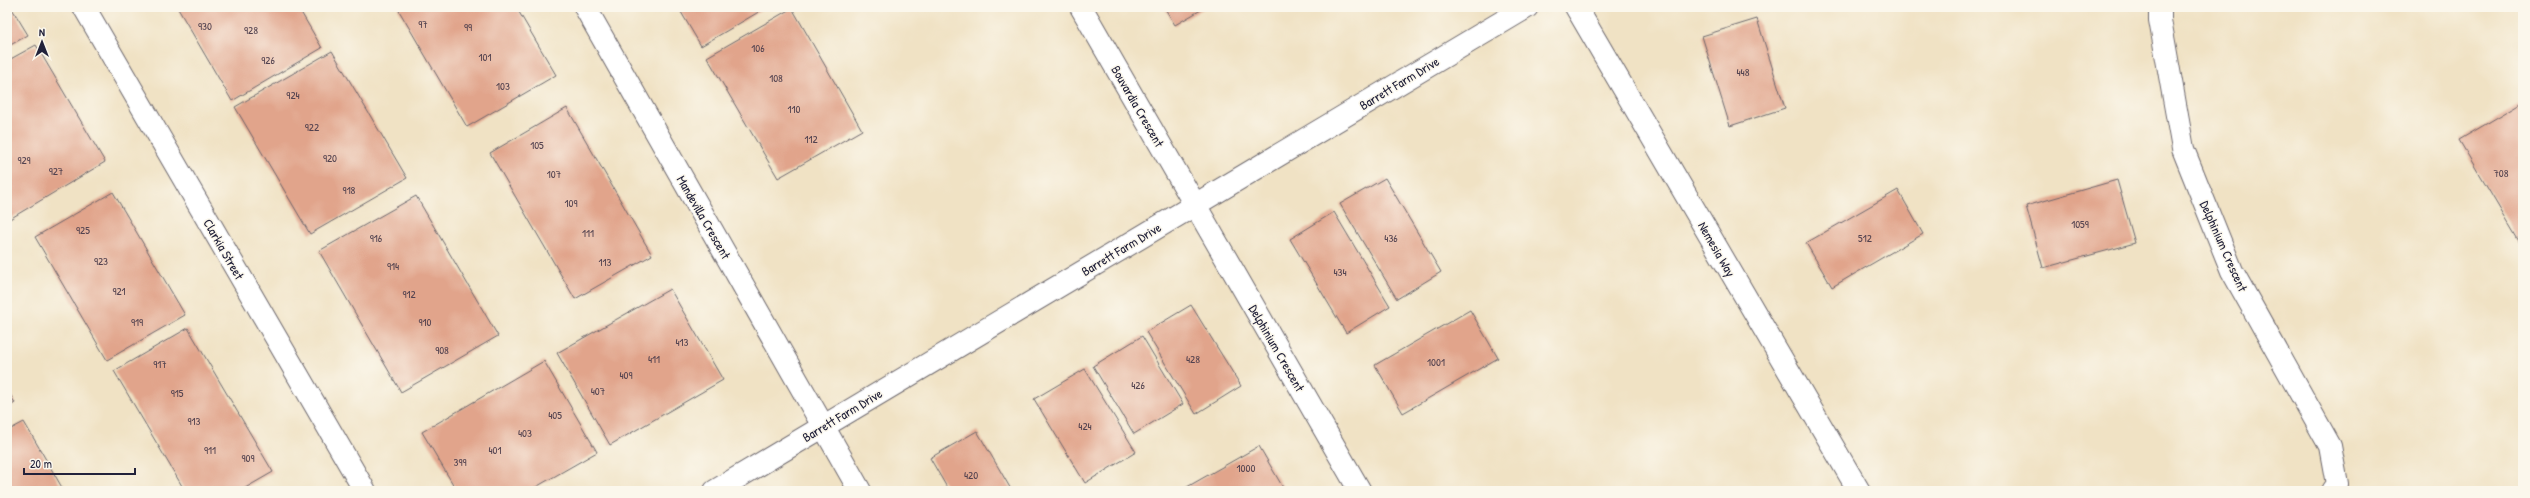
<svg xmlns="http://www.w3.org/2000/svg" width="2530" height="498" viewBox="0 0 2530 498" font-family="'Patrick Hand',sans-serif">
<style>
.building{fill:#e1a48b}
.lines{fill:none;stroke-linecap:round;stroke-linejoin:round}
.minor-casing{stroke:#6a656b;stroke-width:24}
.tertiary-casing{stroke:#6a656b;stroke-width:24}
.minor{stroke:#fff;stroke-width:22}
.tertiary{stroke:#fff;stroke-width:22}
.labels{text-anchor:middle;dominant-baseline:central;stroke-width:3;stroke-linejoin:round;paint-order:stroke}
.number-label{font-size:11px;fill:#52424f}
.street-label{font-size:13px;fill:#22223b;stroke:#fbf7ec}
</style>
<rect width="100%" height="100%" fill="#fbf7ec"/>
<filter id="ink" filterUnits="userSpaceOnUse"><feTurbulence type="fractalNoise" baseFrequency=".025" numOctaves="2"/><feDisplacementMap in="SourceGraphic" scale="8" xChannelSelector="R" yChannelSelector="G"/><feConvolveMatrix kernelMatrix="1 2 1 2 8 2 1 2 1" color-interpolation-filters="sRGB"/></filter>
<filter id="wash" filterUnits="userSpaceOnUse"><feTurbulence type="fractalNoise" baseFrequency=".012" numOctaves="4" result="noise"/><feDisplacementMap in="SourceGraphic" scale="16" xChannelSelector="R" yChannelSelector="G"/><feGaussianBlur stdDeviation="0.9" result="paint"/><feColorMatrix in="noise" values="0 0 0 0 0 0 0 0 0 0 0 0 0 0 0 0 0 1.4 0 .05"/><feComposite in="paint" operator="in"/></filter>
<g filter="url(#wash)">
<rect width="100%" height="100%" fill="#f0e2c4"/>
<g id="blocks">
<!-- building -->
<path class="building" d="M7,7H11L28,35L7,47Z
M177,7H298L322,48L232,101Z
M401,7H516L556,75L467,127L398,9Z
M678,7H767L701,46Z
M1164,7H1206L1175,25Z
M792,8L862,130L778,178L707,57Z
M1757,19L1785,108L1730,126L1702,36Z
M36,45L105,162L8,220L7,61Z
M332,51L407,178L310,234L235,107Z
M2523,102V248L2459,140Z
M567,108L652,255L575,299L490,153Z
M1385,178L1441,272L1397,299L1340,204Z
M2117,180L2135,243L2043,268L2026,206Z
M1898,190L1923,234L1832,287L1806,243Z
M113,192L185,315L107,360L35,237Z
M416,196L498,336L401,392L319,251Z
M1334,212L1390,306L1346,333L1290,239Z
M670,289L723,380L610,445L557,353Z
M1191,305L1241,386L1196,414L1146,332Z
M1470,310L1498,358L1403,413L1375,365Z
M188,328L273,472L240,491H185L114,371Z
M1142,336L1183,404L1134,434L1093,366Z
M544,361L597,452L529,491H457L422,432Z
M1085,369L1136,452L1085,483L1034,399Z
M7,389L15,403L7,408Z
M24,422L41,451L64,491H7V431Z
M977,431L1012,491H949L930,458Z
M1259,446L1285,491H1180Z"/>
</g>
</g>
<g filter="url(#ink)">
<use href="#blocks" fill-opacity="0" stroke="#6a656b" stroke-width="1"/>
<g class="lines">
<defs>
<path id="minor" d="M84,7L365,491
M585,7L860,491
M1081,7L1360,491
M1576,7L1859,491
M2160,7V20L2183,149L2232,271L2330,446L2337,484L2332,491"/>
<path id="tertiary" d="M715,491L1527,7"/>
</defs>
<!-- minor casing -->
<use href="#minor" class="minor-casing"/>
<!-- tertiary casing -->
<use href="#tertiary" class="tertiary-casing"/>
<!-- minor -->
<use href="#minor" class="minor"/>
<!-- tertiary -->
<use href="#tertiary" class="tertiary"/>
</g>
</g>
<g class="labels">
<!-- number labels -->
<g class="number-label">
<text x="423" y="24">97</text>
<text x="205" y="26">930</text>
<text x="468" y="27">99</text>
<text x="251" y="30">928</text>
<text x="758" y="48">106</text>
<text x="485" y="57">101</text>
<text x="268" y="60">926</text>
<text x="1743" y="72">448</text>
<text x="776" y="78">108</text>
<text x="503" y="86">103</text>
<text x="293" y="95">924</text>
<text x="794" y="109">110</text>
<text x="312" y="127">922</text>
<text x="811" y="139">112</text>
<text x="537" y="145">105</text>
<text x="330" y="158">920</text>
<text x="24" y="160">929</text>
<text x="56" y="171">927</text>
<text x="2501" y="173">708</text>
<text x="554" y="174">107</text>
<text x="349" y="190">918</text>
<text x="571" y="203">109</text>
<text x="2080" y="224">1059</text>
<text x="83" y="230">925</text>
<text x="588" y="233">111</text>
<text x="376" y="238">916</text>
<text x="1391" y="238">436</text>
<text x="1865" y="238">512</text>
<text x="101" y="261">923</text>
<text x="605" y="262">113</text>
<text x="393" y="266">914</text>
<text x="1340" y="272">434</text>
<text x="119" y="291">921</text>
<text x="409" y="294">912</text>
<text x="137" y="322">919</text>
<text x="425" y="322">910</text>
<text x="682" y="342">413</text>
<text x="442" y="350">908</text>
<text x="654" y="359">411</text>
<text x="1193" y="359">428</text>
<text x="1436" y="362">1001</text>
<text x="160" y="364">917</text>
<text x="626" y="375">409</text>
<text x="1138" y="385">426</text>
<text x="598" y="391">407</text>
<text x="177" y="393">915</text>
<text x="555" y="415">405</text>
<text x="194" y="421">913</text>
<text x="1085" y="426">424</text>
<text x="525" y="433">403</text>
<text x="210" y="450">911</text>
<text x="495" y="450">401</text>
<text x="248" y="458">909</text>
<text x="460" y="462">399</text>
<text x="1246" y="468">1000</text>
<text x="971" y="475">420</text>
</g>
<!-- street labels -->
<g class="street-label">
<text transform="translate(1399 83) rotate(-31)">Barrett Farm Drive</text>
<text transform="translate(1138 106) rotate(60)">Bouvardia Crescent</text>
<text transform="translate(704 217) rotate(60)">Mandevilla Crescent</text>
<text transform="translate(2224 246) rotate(66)">Delphinium Crescent</text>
<text transform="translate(224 249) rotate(60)">Clarkia Street</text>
<text transform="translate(1121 249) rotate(-31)">Barrett Farm Drive</text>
<text transform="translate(1717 249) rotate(60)">Nemesia Way</text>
<text transform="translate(1277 348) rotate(60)">Delphinium Crescent</text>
<text transform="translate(842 415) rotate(-31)">Barrett Farm Drive</text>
</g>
</g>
<!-- margin -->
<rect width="2530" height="498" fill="none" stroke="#fbf7ec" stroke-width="24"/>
<!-- north arrow -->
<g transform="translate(42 42)" stroke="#fbf7ec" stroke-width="3" paint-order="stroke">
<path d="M0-3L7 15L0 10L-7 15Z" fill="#22223b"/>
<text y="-6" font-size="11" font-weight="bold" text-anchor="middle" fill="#22223b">N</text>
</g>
<!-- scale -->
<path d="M24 468v6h111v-6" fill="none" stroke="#22223b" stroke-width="2"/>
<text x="30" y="468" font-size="12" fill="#22223b" stroke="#fbf7ec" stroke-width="3" paint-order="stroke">20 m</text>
</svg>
